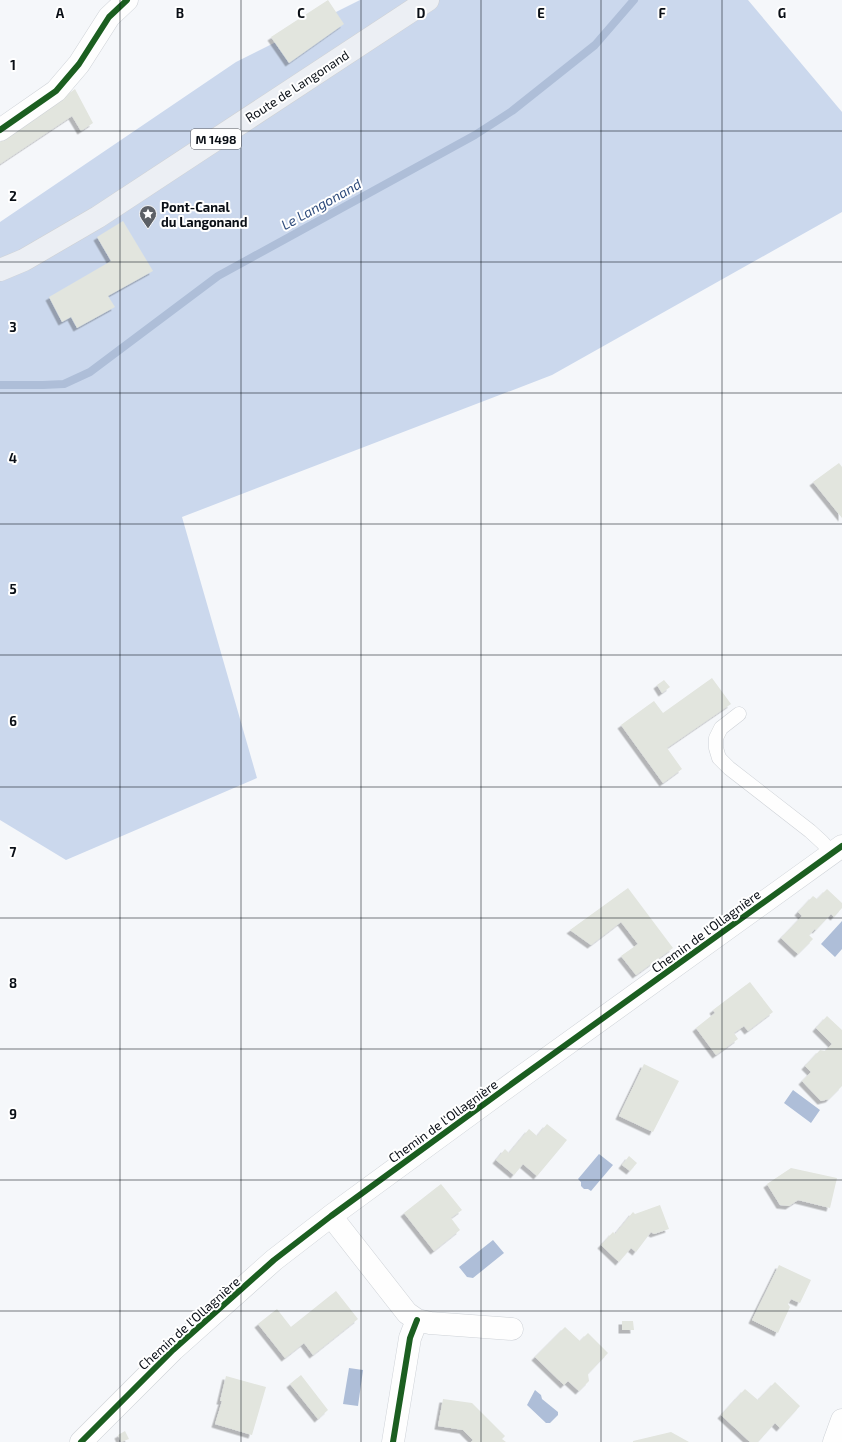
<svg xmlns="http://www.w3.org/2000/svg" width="842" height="1442" viewBox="0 0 842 1442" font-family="'Exo 2',sans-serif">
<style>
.forest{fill:#cbd8ed}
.water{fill:#aebed8}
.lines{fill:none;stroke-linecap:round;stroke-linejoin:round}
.stream{stroke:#aebed8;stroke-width:8}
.building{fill:#e2e5de;filter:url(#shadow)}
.service-casing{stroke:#ced2d7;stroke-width:15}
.minor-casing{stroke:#ced2d7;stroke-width:23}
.primary-casing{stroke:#cfd1d3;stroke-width:23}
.service{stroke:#fefefe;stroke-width:14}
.minor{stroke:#fefefe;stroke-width:22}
.primary{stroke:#eceff4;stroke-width:22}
.cycleway-casing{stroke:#fff;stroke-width:8}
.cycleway{stroke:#1b5e20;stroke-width:6}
.grid{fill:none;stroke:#0a0f16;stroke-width:1;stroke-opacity:0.55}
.labels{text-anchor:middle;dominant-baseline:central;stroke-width:4;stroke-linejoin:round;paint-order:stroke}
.shield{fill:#fff;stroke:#54575c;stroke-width:1}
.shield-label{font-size:12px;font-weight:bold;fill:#0a0f16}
.street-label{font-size:13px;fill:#0a0f16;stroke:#fff}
.poi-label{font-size:13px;font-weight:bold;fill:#0a0f16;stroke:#fff;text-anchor:start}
.water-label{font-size:14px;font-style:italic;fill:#304d7d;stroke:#fff}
.grid-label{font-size:13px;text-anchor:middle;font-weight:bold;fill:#0a0f16;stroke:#fff;stroke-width:4;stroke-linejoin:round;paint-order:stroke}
</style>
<defs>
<filter id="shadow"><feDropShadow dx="-3.5" dy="3.5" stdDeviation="0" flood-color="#0004"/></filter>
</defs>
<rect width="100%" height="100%" fill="#f5f7fa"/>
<!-- forest -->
<path class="forest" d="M360,0H748L842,112V212L552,375L182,517L257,778L66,860L0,820V222L236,62Z"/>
<!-- water -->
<path class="water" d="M842,921V949L835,957L821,944Z
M793,1090L820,1110L811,1123L784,1103Z
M599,1154L613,1165L591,1191L588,1189H584L581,1186V1182L578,1179Z
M493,1240L504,1253L473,1278L467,1277L459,1267Z
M349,1368L363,1370L358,1406L343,1404Z
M535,1390L541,1395L542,1399L558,1412V1415L550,1423H546L527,1405Z"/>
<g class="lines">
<!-- stream -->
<path class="stream" d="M0,385H43L64,384L90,372L218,276L475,135L512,111L595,45L634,0"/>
</g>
<!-- building -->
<path class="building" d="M328,0L344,24L289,63L271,37Z
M75,89L93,123L81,131L72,116L0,164V142Z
M123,221L153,271L108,296L115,307L77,328L71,317L62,322L49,297L111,261L97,237Z
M839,463L842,467V518L813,482Z
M712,678L731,704L667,748L682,769L663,783L621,725L654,701L663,713Z
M664,680L670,687L662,693L657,685Z
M628,888L673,948L636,975L621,956L638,944L621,922L591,945L570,930Z
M827,889L842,903V908L834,917L831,914L816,930L815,929L809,935L813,939L798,954L781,938L802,916L798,912L813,896L817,899Z
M750,982L773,1012L748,1031L744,1026L734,1033L738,1039L716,1055L696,1028L715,1013L713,1010Z
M827,1016L842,1030V1086L829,1099L821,1101L802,1081L811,1072L805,1066L820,1050L825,1051L832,1044L816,1028Z
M644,1064L679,1081L653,1132L619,1116Z
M547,1124L567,1140L537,1176L523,1164L514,1175L496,1160L505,1149L509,1153L529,1129L537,1136Z
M629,1156L637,1163L630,1171L622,1165Z
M791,1168L837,1178L830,1208L798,1200L789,1206L780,1205L767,1184Z
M441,1184L462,1210L451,1218L460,1230L434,1251L404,1213Z
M660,1205L669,1229L654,1234L651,1232L636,1252L631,1248L619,1262L601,1245L613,1232L615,1234L633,1212L635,1214Z
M779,1265L811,1280L800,1303L791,1299L788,1304L790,1307L778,1333L752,1320Z
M336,1291L358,1319L313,1355L304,1343L285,1358L258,1324L277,1309L291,1327Z
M622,1321H633L634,1330H622Z
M565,1327L580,1341L588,1333L608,1353L588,1374L589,1381L579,1391L568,1381L564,1385L535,1357Z
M301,1375L328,1410L318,1419L290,1384Z
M226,1376L266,1387L252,1435L215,1424L222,1401H220Z
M775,1382L800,1406L780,1428L775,1423L758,1442H750L721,1415L745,1389L758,1400Z
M443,1399L472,1403L505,1436L502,1439L506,1442H471L473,1440L463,1430L438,1426Z
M125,1431L129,1439L121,1442L118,1435Z
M671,1432L689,1442H633V1441Z"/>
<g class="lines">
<defs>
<path id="service" d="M739,714L721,728L716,738V748L719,758L729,768L810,831L822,842L832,853"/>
<path id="minor" d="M0,130L56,91L79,64L109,17L127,0
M331,1216L407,1313L417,1320L430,1323L512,1329
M81,1442L173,1350L274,1260L331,1216L517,1080L842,846
M393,1442L410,1338L417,1320
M834,1442L842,1420"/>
<path id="primary" d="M0,270L24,260L98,217L428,0"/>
</defs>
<!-- service casing -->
<use href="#service" class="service-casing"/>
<!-- minor casing -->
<use href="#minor" class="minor-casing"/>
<!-- primary casing -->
<use href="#primary" class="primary-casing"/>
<!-- service -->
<use href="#service" class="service"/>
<!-- minor -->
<use href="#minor" class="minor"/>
<!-- primary -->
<use href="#primary" class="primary"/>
<defs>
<path id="cycleway" d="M0,130L56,91L79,64L109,17L127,0
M81,1442L173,1350L274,1260L331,1216L517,1080L842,846
M393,1442L410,1338L417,1320"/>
</defs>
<!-- cycleway casing -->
<use href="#cycleway" class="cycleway-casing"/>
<!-- cycleway -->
<use href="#cycleway" class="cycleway"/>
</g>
<!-- grid -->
<path class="grid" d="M120,0V1442M241,0V1442M361,0V1442M481,0V1442M601,0V1442M722,0V1442M0,131H842M0,262H842M0,393H842M0,524H842M0,655H842M0,787H842M0,918H842M0,1049H842M0,1180H842M0,1311H842"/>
<!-- icons -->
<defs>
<symbol id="sight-pin" viewBox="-11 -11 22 30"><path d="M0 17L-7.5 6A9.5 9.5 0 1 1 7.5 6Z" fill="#5c6066" stroke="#fff"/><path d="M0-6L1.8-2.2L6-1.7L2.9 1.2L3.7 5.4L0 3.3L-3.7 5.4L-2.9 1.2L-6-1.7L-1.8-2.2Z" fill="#fff"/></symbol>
</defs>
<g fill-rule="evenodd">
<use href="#sight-pin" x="138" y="204" width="20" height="27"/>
</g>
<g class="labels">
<!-- shield labels -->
<rect class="shield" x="191" y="129" width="50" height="20" rx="3"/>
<g class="shield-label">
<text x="216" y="139">M 1498</text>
</g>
<!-- street labels -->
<g class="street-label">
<text transform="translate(297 86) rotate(-33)">Route de Langonand</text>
<text transform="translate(706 931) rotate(-36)">Chemin de l'Ollagnière</text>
<text transform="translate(443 1121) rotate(-36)">Chemin de l'Ollagnière</text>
<text transform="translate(189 1323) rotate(-42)">Chemin de l'Ollagnière</text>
</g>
<!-- poi labels -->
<g class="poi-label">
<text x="161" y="207">Pont-Canal<tspan x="161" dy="15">du Langonand</tspan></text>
</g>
<!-- water labels -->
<g class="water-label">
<text transform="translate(321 204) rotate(-29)">Le Langonand</text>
</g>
</g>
<g class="grid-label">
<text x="60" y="18">A</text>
<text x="180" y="18">B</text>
<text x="301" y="18">C</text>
<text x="421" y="18">D</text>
<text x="541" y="18">E</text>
<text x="662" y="18">F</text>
<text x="782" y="18">G</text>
<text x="13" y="70">1</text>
<text x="13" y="201">2</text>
<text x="13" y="332">3</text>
<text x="13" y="463">4</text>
<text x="13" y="594">5</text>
<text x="13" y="726">6</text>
<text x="13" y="857">7</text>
<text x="13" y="988">8</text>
<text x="13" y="1119">9</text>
</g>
</svg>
